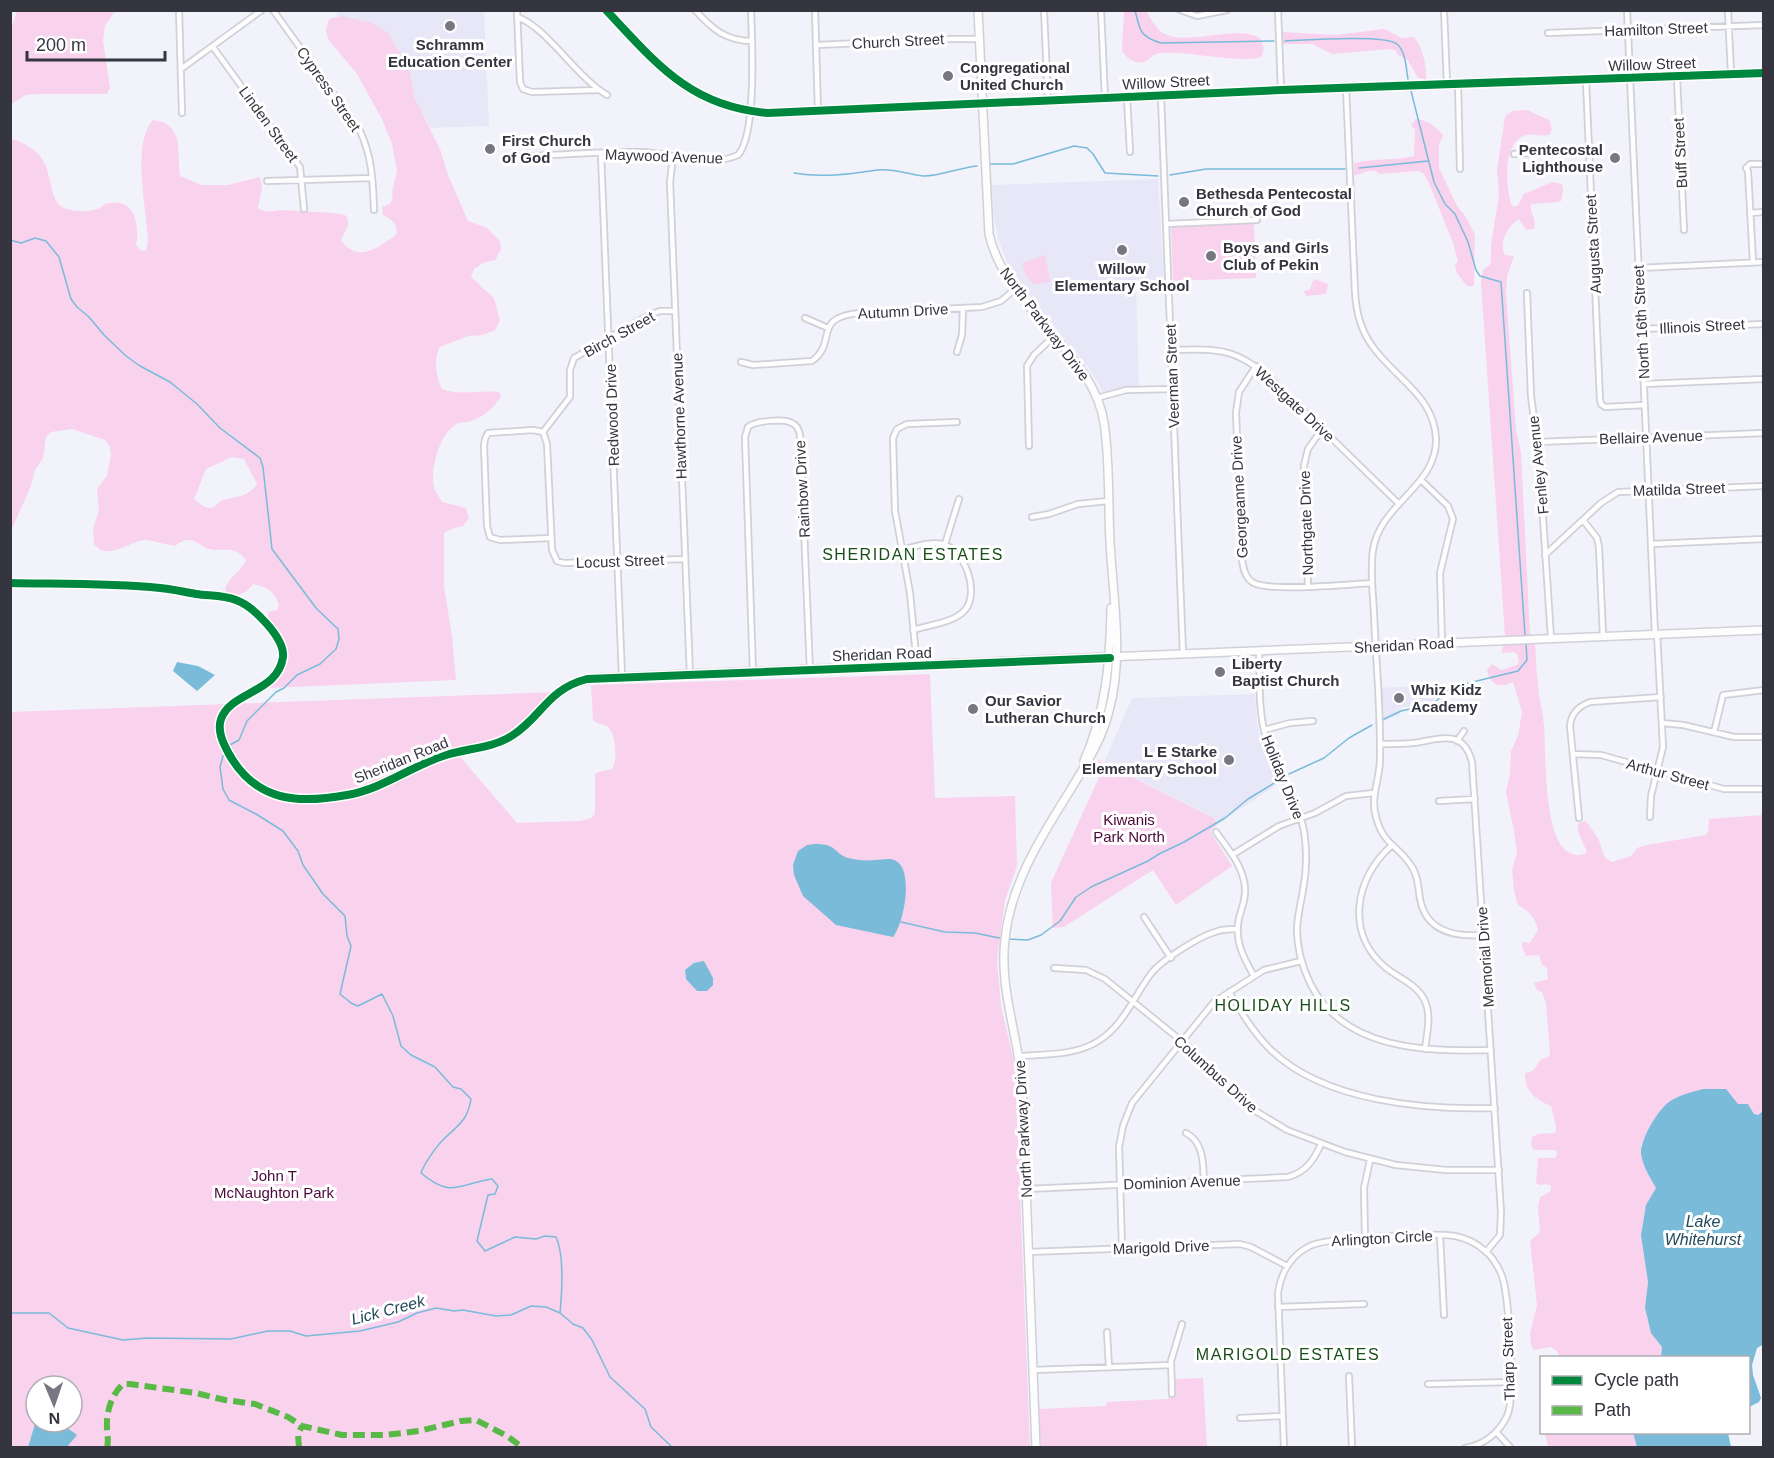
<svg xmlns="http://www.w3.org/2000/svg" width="1774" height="1458" viewBox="0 0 1774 1458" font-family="Helvetica,sans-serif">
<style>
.built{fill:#e7e7f7}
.green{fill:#f9d2ee;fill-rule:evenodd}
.water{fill:#79bbd9}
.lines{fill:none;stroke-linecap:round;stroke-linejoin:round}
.stream{stroke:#79bbd9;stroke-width:1.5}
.street-casing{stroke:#d0d0d9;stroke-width:8}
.secondary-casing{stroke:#d0d0d9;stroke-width:10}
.street{stroke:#fdfdfe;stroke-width:4.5}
.secondary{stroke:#fdfdfe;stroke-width:7}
.quiet{stroke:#58b947;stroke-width:6;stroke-dasharray:12 6;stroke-linecap:butt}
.cycleway-casing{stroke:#fff;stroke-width:11}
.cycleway{stroke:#00873e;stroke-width:8}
.poi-dot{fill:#777781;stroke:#fff;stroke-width:2}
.labels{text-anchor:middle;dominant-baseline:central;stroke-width:6;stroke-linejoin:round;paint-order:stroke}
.street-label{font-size:15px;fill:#353540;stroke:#fff}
.poi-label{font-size:15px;font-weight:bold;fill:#353540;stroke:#fff;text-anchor:start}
.park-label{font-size:15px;fill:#4a0938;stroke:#fff}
.neighbourhood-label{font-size:16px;letter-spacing:1.5px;fill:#194f1a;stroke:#fff}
.water-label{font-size:16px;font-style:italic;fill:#214a5b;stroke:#fff}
</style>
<rect width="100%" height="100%" fill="#f2f2fb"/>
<!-- built -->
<path class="built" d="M336,11H484L489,126L428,128L427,119L393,117L347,52Z
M1158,179L1164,285L1136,286L1139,386L1123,387L1103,392L1090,370L1020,284L1008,265L999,241L994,218L992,185Z
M1445,685L1432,703L1421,706L1401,707L1400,714L1382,722L1380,688Z
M1255,694L1257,722L1260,737L1279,783L1218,824L1202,811L1104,763L1132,698Z"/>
<!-- green -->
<path class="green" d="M1124,10L1146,11C1151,18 1155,28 1163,33C1187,47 1234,24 1260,38L1264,48L1262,56C1251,64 1193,53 1175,53C1169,53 1162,52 1156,54C1150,56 1154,56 1149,59C1137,67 1129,60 1122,51Z
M17,11H115L105,26L103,41L110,88L107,94H37L26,95L11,104V30Z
M342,16L371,23L387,32L409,68L414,97L440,149L448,175L468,221L487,228L500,241L501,250L495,260L483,263L474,269L471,277L494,298L500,320L495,330L483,335L468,336L440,347C433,361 436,376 442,389C459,396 480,390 499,392L501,397C492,409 483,418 468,422C465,422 462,422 459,423C440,430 428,472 435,490C437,494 440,498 442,502L466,508L469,518L463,526L451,529L444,533V587L452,636L456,680L270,688C272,682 277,678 281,672C292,651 280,635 266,620L269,612L277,610L279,605C274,591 268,587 253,584C245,594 241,596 228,595L225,590C228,577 240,573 246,560C233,543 221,554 206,548C200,545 196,540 188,540C183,540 179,543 175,546C166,545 156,541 147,540C131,539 108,563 94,544L93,528L99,511L97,489L107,476L111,455L109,445L105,440L72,429L51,432L46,437L43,458L35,470L31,486L11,531V139C19,140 24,144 31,148C55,163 46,196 62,207C70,212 89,212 98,209C102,207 105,203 110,203C135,198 140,227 136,245L141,251L146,250L148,242C147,210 131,144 153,120C185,123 177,154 180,176L202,185H228L260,177L262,188L258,208C268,215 275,209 286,210C305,212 326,211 345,215C353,224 344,231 341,240C354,259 370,253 386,242C390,239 393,238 397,233C396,223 393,220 383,215L382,207L390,204L393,198L392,192L397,171L392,144L382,119L357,74L328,39L326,30L329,19ZM232,457L244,459L257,484C248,497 237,496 223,500C218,502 216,507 211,508C205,508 198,503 194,499L206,469Z
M1384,29L1402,38L1414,37C1423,48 1427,67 1426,80L1418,78L1408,60L1398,55L1395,50L1389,49L1332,54L1312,44H1282V32L1335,35Z
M1527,110L1549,120L1552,129L1550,134C1542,138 1535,133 1526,135C1502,142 1506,185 1511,204L1514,207L1518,205L1524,194L1552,182L1562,184L1563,191L1561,201L1557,202L1531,204C1529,212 1537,218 1534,229L1526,230L1519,219C1508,226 1498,242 1505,255L1514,256L1507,276L1506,293L1516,430L1521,452L1530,635L1505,636L1481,282L1483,270L1490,265L1491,260V245L1499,195L1497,169L1505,117L1512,111Z
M1416,119C1424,119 1440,128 1443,136L1439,144V168L1457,206L1466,217L1475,235L1474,286H1467L1457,273L1455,265L1458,261L1453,243L1429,183L1424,174L1419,171L1379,174C1371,166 1363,174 1354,176V163C1374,158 1394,161 1414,156L1415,130L1411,125Z
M1254,223L1256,278L1173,281L1171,227Z
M1045,255L1050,282L1033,284L1026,275L1022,263Z
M1314,279L1328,284L1326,294L1306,296L1304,291L1310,289Z
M1535,643C1536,657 1536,671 1538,685C1539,699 1543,712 1544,726C1546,752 1543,842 1570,853C1576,856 1582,856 1587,852L1578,832V823L1586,821L1598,838L1605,858L1612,862L1631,856L1637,848L1647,845L1706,835L1708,832L1709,819L1763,815V1111L1758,1115L1754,1114L1748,1104L1654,1120L1641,1145L1656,1188C1632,1229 1647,1241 1648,1282C1648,1289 1646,1297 1646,1305C1645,1321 1653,1335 1662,1347L1661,1357H1558V1352L1551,1347L1534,1350L1531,1346L1530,1333L1537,1305L1530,1241L1540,1232L1538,1208L1540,1197L1551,1191V1186L1546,1184L1540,1185L1536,1183L1538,1158H1555L1557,1154L1556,1150H1534L1531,1145L1532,1137L1538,1134L1555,1133L1556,1127L1551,1106C1536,1100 1524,1091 1525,1073L1533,1071L1541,1059L1547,1058L1550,1054L1546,1003L1542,992L1537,990L1534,983L1548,979L1547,968L1542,965L1539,955L1526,956L1522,946L1523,942L1530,943L1538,930C1535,917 1529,911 1518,905L1514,891L1512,870L1517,852L1514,831L1506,792L1510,774L1511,751L1518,736L1522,712L1513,682C1500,689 1490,685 1487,670L1492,664L1501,670L1517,665L1519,662L1517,654L1513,652L1502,653V649L1505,644Z
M930,674L935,798L1015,796L1017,866L1005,900L997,959L1001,1006L1014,1062L1016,1091L1030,1447H11L10,712L558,692L513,735L456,752L517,823L581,821L591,818L595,814V774L598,772L612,769C618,761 616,732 607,726C602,724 597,724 593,720L591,685ZM36,1386H72V1422H36Z
M1098,760L1212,817L1218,824L1210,831L1232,866L1176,905L1153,870L1064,927L1053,928L1051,883L1101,773L1091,768Z
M1203,1378L1207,1447H1041L1039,1409L1106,1406L1107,1402L1168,1399L1169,1395L1176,1394L1175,1379Z
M1545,1433H1633L1637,1447H1548Z"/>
<!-- water -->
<path class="water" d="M177,662L198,666L215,675L197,691L173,671Z
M815,844C838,844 833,853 848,858C856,860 867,861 875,860C881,860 889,858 894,860C915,867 904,924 893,937L836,925L803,896L794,875L793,865L798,851L807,845Z
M704,961L713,978V985L707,991H697L686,979L685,970L694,963Z
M1703,1089H1726L1738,1104H1748L1754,1114L1758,1115L1763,1111L1764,1344L1757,1348L1752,1365L1753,1375L1761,1398L1759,1402L1749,1407L1748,1358L1661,1357L1662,1347L1651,1333L1645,1308L1648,1282L1641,1235L1646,1205L1656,1188C1650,1177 1643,1167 1641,1154C1640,1140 1657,1111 1669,1102C1679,1095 1692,1092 1703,1089Z
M36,1421L59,1422L77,1435L67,1447H28Z
M1633,1433H1728L1731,1447H1637Z"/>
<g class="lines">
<!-- stream -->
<path class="stream" d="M1135,10C1140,31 1140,37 1161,43L1274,41
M1285,41C1304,40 1386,34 1397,44C1406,52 1406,68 1408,79
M1411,91L1434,182L1445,204L1455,214L1468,242L1476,270L1480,276L1501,282L1525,635
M990,164H1013L1074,146L1087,148L1093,154L1105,173L1158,176
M1359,168L1428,161
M794,173C822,178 849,174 877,170C892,168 907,174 923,176C937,177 962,167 977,166
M1170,175L1206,169H1345
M10,240L21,243L35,238L46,241L59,257L71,299L77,307L89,317L104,335L126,356L140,366L170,382L197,404L220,428L260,458L263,467L272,549L316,608L338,629L339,639L336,649L320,664L297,675L284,688L276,692L247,721L239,740L228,746
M1382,720L1401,711L1433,704L1450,688L1456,686L1518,671L1527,660L1526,643
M1376,723H1377
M225,749L220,767L223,789L229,800L256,814L283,831L298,851L303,865L323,894L345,916L347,936L351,946L340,994L351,1003L358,1006L382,994L393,1016L401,1046L411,1055L435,1067L453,1087L461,1089L471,1099C467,1123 457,1125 442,1141C436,1147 424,1164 421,1173C452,1199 458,1184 492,1179L498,1186L495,1194L488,1195L477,1241L485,1251L515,1237L536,1239L545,1236L556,1237C565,1256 562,1292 560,1313
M1289,774L1324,758L1349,738L1372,725
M901,922L945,932L975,933L1004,939
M1008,939L1028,940L1041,935L1060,921L1076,897L1091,887L1148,861L1159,854L1184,842L1225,818L1248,799L1279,780
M10,1313H49L68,1328L123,1340L148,1338L231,1339L268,1331H290L306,1336L360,1331L398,1322L417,1313L436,1308L454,1311L463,1310L496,1316L511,1315L531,1306L546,1307L560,1313L573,1324L583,1328L592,1340L610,1377L645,1409L651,1427L673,1448"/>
<defs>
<path id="street" d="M179,10L182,113
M273,10L360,131C372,156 373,182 374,210
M517,10L520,82L523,89L532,92L598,90
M695,10C712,29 726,41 752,41
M815,10L818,111
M1044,10L1048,101
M1101,10L1105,99
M1180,10L1197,16L1227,10
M1278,10L1281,90
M1444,10L1447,84
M1627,10L1655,634
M1728,10L1731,74
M517,17C547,27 576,77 607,95
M1548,33L1764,25
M817,45L951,39H979
M213,47L300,167L304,209
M181,69L262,10
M1677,77L1684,230
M1586,81L1600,400L1601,404L1605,407L1645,405
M1458,83L1460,169
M1346,88L1355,292C1356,312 1361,331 1373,347C1395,378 1434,396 1436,438C1438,486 1380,503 1373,550C1370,571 1373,593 1374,614C1376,662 1381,711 1380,759C1380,779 1370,797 1376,817C1383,844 1397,845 1410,864C1418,874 1418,887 1420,899C1426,932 1455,937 1483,935
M1161,97L1183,654
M1127,98L1130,152
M601,154L622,677
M1514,154L1589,151
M673,156L670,182L690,675
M515,157C556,155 599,151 641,152C670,153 711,168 738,155C757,134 752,40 751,10
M267,181L372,178
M1750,213L1764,212
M1166,224L1257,220
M1753,262L1748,171L1746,168L1750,164H1764
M1639,268L1764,262
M1527,293L1531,396L1539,457L1551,638
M805,318L828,328
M1641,329L1764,324
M1171,350C1217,349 1235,347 1271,379L1398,503
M957,352L962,335L963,308
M741,362L753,365L812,361C838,343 811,317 860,313L982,307L1001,301L1015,289
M1256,366L1239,392L1236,413L1242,559C1243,568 1245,579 1254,583C1270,592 1350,584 1372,583
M1644,384L1764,379
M1097,398L1126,390L1173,389
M543,432L570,397V370L574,358L649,315L660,311H675
M1538,442L1764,433
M1029,446L1027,366L1034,355L1053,337
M1421,480L1448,506L1453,519L1440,573L1442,644
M1032,517L1049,514L1078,504L1108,501
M1583,520L1597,538L1599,547L1603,636
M551,538L500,540L490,537L487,526L484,446L485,439L488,433L533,430L543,432L547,444L552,550L557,561L564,563L685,559
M945,544L959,499
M1651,544L1764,539
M901,550C914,547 929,541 942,544C965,549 980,592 965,610C954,623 928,625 913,630
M1545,555L1601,503L1618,492L1764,486
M1308,586L1304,465L1308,449L1322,429
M1259,652C1260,678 1258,708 1265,734C1275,767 1297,796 1304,831C1307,850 1307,870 1303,890C1301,903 1297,917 1297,930C1297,949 1302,966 1310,983C1343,1050 1426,1052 1491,1050
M917,666L910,593L895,511L893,438L897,429L907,424L957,422
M753,673L745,437L748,427C755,421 784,418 792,423C797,425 799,430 800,435L810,671
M1662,723L1683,725L1734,737H1764
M1264,730L1290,723L1313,721
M1714,732L1723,695L1764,690
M1457,741L1464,731
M1380,744C1391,744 1402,744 1413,743C1438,740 1463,727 1472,762L1501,1212L1500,1235L1486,1252
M1573,754L1601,755L1724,789H1764
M1439,801L1475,799
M1650,817L1651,796L1663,747L1657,633
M1579,818L1570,726C1571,714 1579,706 1590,702L1661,697
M1216,832C1226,846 1240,862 1244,881C1247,894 1243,905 1239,918C1234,940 1243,957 1254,976
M1391,846C1355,878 1345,933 1385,967C1398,978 1415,983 1424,999C1432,1015 1427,1032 1425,1049
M1232,855L1279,826L1315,813L1346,796L1374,793
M1144,917L1171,958
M1054,968L1086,970L1105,979L1189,1047L1244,1104L1287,1130L1345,1152L1396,1165L1446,1170H1499
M1229,992C1242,1013 1254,1034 1272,1051C1326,1102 1425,1110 1495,1108
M1019,1056C1046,1054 1076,1056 1100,1040C1123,1025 1134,997 1150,975C1160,961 1198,937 1215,932C1222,929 1230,929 1237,929
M1186,1133C1204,1142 1203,1164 1204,1181
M1027,1189L1288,1177C1306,1172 1314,1160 1321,1144
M1440,1235L1444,1315
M1365,1238L1364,1188L1370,1160
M1122,1248L1119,1147L1123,1126L1132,1103L1214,1002L1264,970L1301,961
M1029,1252L1240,1244L1251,1247L1287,1266
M1278,1307L1364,1304
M1107,1332L1109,1367
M1033,1370L1171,1365
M1349,1376L1352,1448
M1428,1384L1511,1382
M1172,1394L1171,1361L1182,1324
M1240,1418L1282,1416
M1496,1432L1511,1448
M1284,1448L1278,1293C1281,1273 1291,1255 1310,1246C1326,1237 1435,1233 1455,1236C1465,1238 1476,1243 1484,1250C1492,1256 1498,1266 1502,1276C1509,1296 1516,1398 1507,1416C1499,1433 1484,1445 1465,1448"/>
<path id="secondary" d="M606,10C656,63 690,107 768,113L1281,90L1764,73
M978,10L989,234C1006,309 1094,352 1104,423C1110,462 1108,503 1110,542C1113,599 1124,656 1109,711C1102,740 1086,764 1071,789C1042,836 1011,882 1005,939C999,988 1018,1035 1022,1084L1036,1448
M10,583C60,584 111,583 160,588C172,589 184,592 196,594C209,596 223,595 236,600C253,606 285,638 283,657C278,693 231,691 221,719C218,730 222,740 227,749C248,790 276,801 320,799C339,797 359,794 377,786C400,778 420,764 443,756C466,748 491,749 512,736C546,714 550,684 596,678L1764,630
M1084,761C1106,711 1110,662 1111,608"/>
</defs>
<!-- street casing -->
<use href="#street" class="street-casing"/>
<!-- secondary casing -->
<use href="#secondary" class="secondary-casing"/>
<!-- street -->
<use href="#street" class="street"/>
<!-- secondary -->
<use href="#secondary" class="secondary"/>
<!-- quiet -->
<path class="quiet" d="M107,1448C109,1440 107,1435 107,1428C106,1413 111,1395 123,1384H130L196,1393L225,1400L255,1404L288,1417L302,1426L342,1435H385L419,1431L461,1421L476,1420L507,1436L523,1448
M299,1448L298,1434L302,1426"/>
<defs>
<path id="cycleway" d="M606,10C656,63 690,107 768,113L1281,90L1764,73
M10,583C60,584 111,583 160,588C172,589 184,592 196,594C209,596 223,595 236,600C253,606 285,638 283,657C278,693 231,691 221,719C217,731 223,743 229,754C256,802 298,804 347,795C382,789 410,767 443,756C466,748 492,749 513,735C542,716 548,689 587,679L1110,658"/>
</defs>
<!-- cycleway casing -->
<use href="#cycleway" class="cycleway-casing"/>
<!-- cycleway -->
<use href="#cycleway" class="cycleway"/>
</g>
<!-- markers -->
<g class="poi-dot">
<circle cx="450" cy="26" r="6"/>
<circle cx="948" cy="76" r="6"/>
<circle cx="490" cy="149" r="6"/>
<circle cx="1615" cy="158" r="6"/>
<circle cx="1184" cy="202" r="6"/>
<circle cx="1122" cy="250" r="6"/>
<circle cx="1211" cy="256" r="6"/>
<circle cx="1220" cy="672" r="6"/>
<circle cx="1399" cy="698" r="6"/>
<circle cx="973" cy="709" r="6"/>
<circle cx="1229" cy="760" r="6"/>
</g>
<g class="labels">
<!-- street labels -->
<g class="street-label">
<text transform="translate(1656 29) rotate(-2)">Hamilton Street</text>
<text transform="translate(898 41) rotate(-3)">Church Street</text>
<text transform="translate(1652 64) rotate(-2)">Willow Street</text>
<text transform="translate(1166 82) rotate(-3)">Willow Street</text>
<text transform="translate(329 89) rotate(55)">Cypress Street</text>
<text transform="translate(269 124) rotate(54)">Linden Street</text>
<text transform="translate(1680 153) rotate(-93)">Buff Street</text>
<text transform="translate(664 156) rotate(2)">Maywood Avenue</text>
<text transform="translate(1593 244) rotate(-93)">Augusta Street</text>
<text transform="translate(903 311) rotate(-3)">Autumn Drive</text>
<text transform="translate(1641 322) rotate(-93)">North 16th Street</text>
<text transform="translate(1045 324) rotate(53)">North Parkway Drive</text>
<text transform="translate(1702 326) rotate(-3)">Illinois Street</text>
<text transform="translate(619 334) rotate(-29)">Birch Street</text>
<text transform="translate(1172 376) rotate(-92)">Veerman Street</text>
<text transform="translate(1295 404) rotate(43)">Westgate Drive</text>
<text transform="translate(612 415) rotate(-92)">Redwood Drive</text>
<text transform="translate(679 416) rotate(-92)">Hawthorne Avenue</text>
<text transform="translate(1651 437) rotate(-2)">Bellaire Avenue</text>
<text transform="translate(1538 465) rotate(-96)">Fenley Avenue</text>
<text transform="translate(802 489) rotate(-93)">Rainbow Drive</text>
<text transform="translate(1679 489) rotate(-2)">Matilda Street</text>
<text transform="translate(1239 497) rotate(-93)">Georgeanne Drive</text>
<text transform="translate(1306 523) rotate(-92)">Northgate Drive</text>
<text transform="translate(620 561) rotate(-2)">Locust Street</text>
<text transform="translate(1404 645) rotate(-3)">Sheridan Road</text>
<text transform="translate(882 654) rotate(-2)">Sheridan Road</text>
<text transform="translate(401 760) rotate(-22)">Sheridan Road</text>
<text transform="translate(1668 774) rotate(15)">Arthur Street</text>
<text transform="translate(1283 777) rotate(68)">Holiday Drive</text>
<text transform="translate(1485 957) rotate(-94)">Memorial Drive</text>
<text transform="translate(1216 1074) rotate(42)">Columbus Drive</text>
<text transform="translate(1023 1129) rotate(-93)">North Parkway Drive</text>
<text transform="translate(1182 1182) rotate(-2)">Dominion Avenue</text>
<text transform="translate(1382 1238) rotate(-3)">Arlington Circle</text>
<text transform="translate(1161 1247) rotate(-2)">Marigold Drive</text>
<text transform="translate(1508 1359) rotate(-92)">Tharp Street</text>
</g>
<!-- poi labels -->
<g class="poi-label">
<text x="450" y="44" text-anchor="middle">Schramm<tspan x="450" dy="17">Education Center</tspan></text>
<text x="960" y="67">Congregational<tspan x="960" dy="17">United Church</tspan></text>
<text x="502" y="140">First Church<tspan x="502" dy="17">of God</tspan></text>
<text x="1603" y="149" text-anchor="end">Pentecostal<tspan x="1603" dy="17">Lighthouse</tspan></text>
<text x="1196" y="193">Bethesda Pentecostal<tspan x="1196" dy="17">Church of God</tspan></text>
<text x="1223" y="247">Boys and Girls<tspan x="1223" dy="17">Club of Pekin</tspan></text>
<text x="1122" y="268" text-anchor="middle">Willow<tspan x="1122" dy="17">Elementary School</tspan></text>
<text x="1232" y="663">Liberty<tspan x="1232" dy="17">Baptist Church</tspan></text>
<text x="1411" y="689">Whiz Kidz<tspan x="1411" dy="17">Academy</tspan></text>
<text x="985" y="700">Our Savior<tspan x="985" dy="17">Lutheran Church</tspan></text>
<text x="1217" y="751" text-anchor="end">L E Starke<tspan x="1217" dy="17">Elementary School</tspan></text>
</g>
<!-- park labels -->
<g class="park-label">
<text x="1129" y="819">Kiwanis<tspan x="1129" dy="17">Park North</tspan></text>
<text x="274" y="1175">John T<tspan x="274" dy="17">McNaughton Park</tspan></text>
</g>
<!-- neighbourhood labels -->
<g class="neighbourhood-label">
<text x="913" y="554">SHERIDAN ESTATES</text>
<text x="1283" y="1005">HOLIDAY HILLS</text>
<text x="1288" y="1354">MARIGOLD ESTATES</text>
</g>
<!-- water labels -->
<g class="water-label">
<text x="1703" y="1221">Lake<tspan x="1703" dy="18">Whitehurst</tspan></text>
<text transform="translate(388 1310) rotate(-15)">Lick Creek</text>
</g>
</g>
<!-- border -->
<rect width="1774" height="1458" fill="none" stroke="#353540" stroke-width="24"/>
<!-- legend -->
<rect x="1540" y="1356" width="210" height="78" fill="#ffffff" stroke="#aeaeb3" stroke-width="1.5"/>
<rect x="1552" y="1376" width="30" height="9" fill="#00873e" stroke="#aeaeb3" stroke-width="1.5"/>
<text x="1594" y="1386" font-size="18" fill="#353540">Cycle path</text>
<rect x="1552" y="1406" width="30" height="9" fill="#58b947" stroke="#aeaeb3" stroke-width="1.5"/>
<text x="1594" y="1416" font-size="18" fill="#353540">Path</text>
<!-- north arrow -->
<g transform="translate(54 1404) rotate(178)"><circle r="28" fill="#ffffff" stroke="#aeaeb3" stroke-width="1.5"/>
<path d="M0-4.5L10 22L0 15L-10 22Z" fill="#777781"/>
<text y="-9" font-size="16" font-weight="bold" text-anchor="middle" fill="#353540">N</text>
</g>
<!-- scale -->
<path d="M27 51v9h138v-9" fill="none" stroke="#353540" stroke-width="3"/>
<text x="36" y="51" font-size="18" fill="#353540" stroke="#ffffff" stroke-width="4.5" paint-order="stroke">200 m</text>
</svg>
